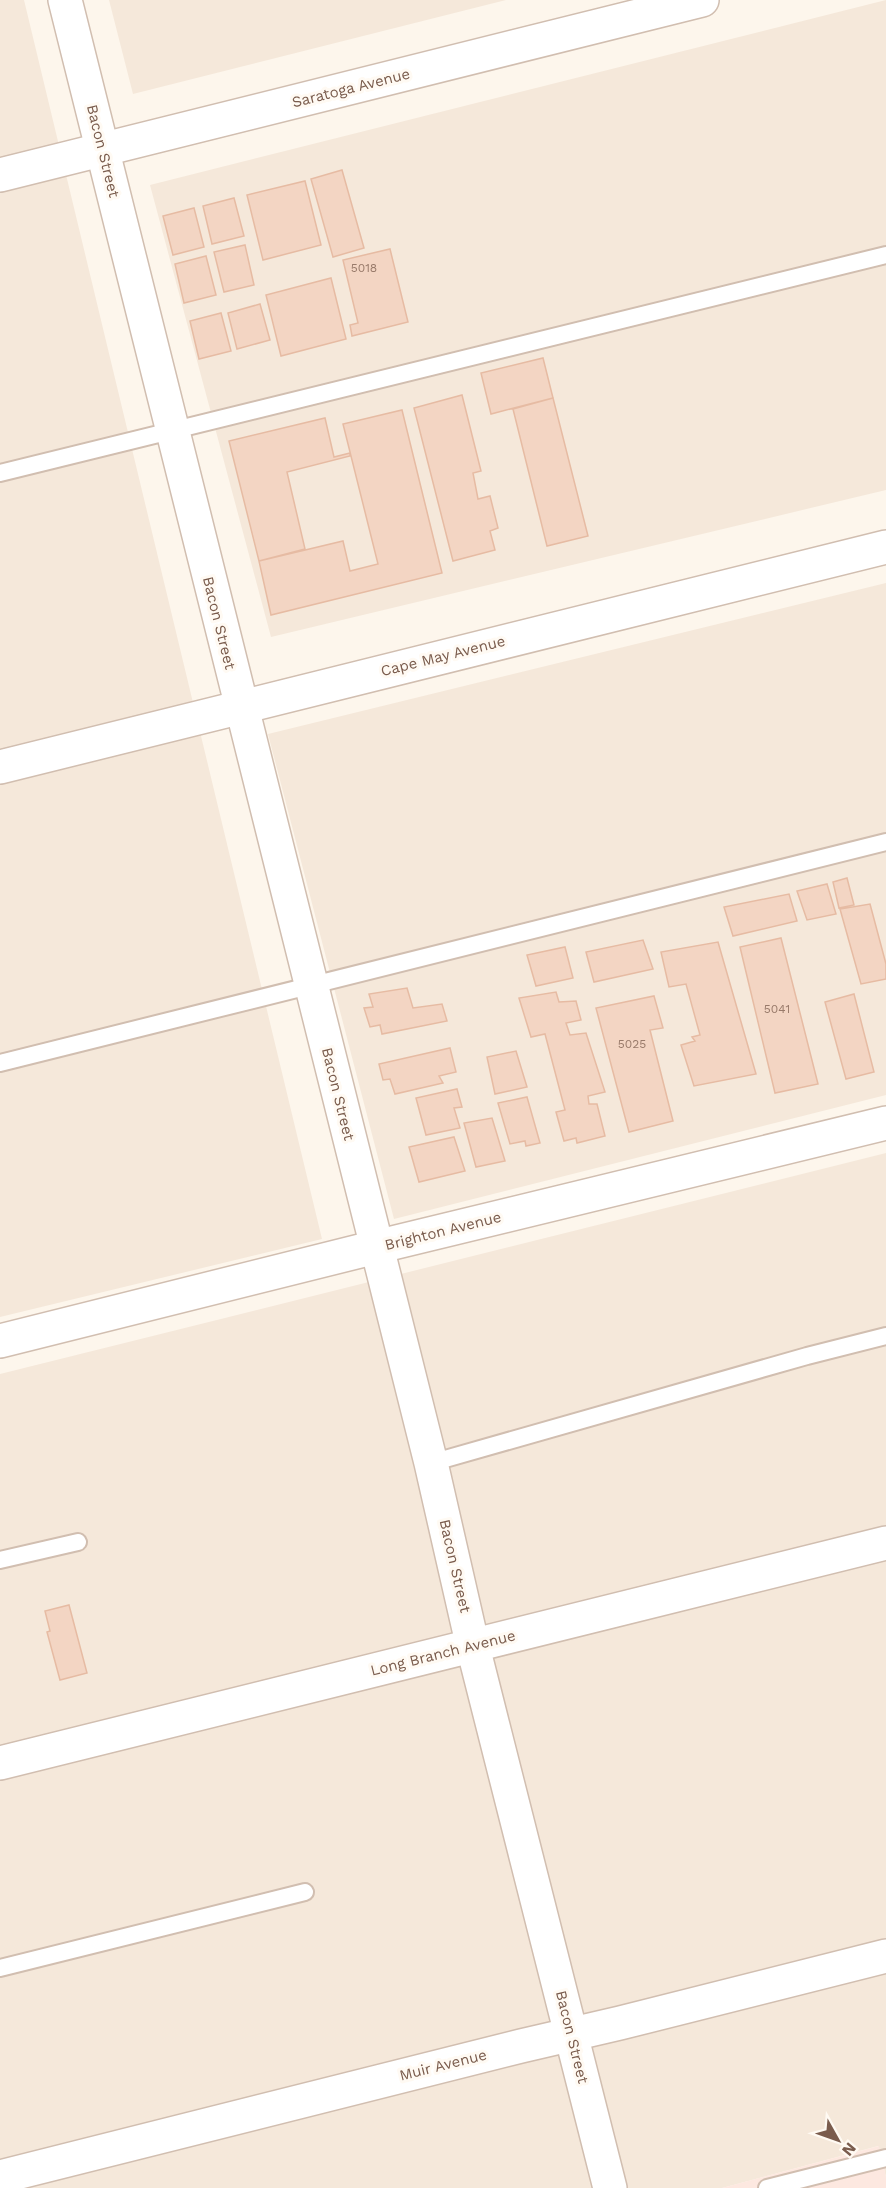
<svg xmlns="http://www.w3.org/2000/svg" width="886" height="2188" viewBox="0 0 886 2188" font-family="'Work Sans',sans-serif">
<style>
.residential{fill:#f5e8da}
.commercial{fill:#fde8e0}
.building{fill:#f3d5c3;stroke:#e6bba3;stroke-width:1.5}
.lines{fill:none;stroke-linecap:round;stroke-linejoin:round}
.service-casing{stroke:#d1beb0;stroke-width:20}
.minor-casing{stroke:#d1beb0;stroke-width:36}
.tertiary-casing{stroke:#d1beb0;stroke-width:36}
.service{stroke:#fff;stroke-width:16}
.minor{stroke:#fff;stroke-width:33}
.tertiary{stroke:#fff;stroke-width:33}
.labels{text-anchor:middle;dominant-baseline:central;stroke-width:6;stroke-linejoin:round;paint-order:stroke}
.number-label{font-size:12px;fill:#987a6a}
.street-label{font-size:15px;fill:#7a5c4d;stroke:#fffaf3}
</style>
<rect width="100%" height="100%" fill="#fdf6ec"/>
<!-- residential -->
<path class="residential" d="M0,0H24L322,1239L0,1317Z
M109,0H506L133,94Z
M886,0V490L271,637L150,185Z
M886,583V1095L394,1219L268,734Z
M886,1153V2177L878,2146L722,2188H0V1374Z"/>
<!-- commercial -->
<path class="commercial" d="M879,2146L886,2177V2188H722Z"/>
<!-- building -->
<path class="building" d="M342,170L364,248L333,257L311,179Z
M305,181L321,245L263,260L247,195Z
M234,198L244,236L212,244L203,206Z
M194,208L204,247L173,255L163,216Z
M245,245L254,285L224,292L214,252Z
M390,249L408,322L352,336L350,325L358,323L343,260Z
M206,256L216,295L184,303L175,264Z
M331,278L346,339L281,356L266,295Z
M260,304L270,340L237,349L228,313Z
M221,313L231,351L199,359L190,321Z
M543,358L553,398L491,414L481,373Z
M462,395L481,471L473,473L478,499L490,496L498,528L490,531L495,550L453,561L414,408Z
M553,398L588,536L547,546L513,409Z
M402,410L442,573L271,615L259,561L343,541L350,571L378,564L343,424Z
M325,418L334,457L350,453V456L287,472L305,549L259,561L229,441Z
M847,878L854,905L839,908L833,882Z
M827,884L836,914L807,920L797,891Z
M789,894L797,921L733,936L724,907Z
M870,904L886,964V979L861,984L840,909Z
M781,938L818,1084L775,1093L740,947Z
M643,940L653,969L594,982L586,952Z
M718,942L756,1074L694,1086L681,1045L695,1041L692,1037L700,1035L686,984L669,987L661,952Z
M565,947L573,978L536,986L527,955Z
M407,988L413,1008L442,1004L447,1021L382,1034L380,1025L370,1027L364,1008L373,1007L369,994Z
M556,992L559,1002L576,1001L581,1020L566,1023L570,1035L586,1033L605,1092L588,1096L589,1104H597L605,1136L577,1143L576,1138L564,1141L556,1112L565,1110L545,1034L531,1037L519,998Z
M854,994L874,1072L846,1079L825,1002Z
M654,996L663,1028L650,1030L673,1121L629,1132L596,1008Z
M450,1048L456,1072L439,1076L443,1083L395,1094L390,1079L383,1080L379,1064Z
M516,1051L527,1087L495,1094L487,1057Z
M457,1089L462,1107L454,1108L460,1128L426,1135L416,1098Z
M527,1097L540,1143L526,1146L525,1141L510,1144L498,1103Z
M492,1118L505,1161L476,1167L464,1123Z
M454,1137L465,1171L419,1182L409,1147Z
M69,1605L87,1673L60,1680L47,1632L50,1631L45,1611Z"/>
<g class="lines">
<defs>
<path id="service" d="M0,473L886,255
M0,1063L886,842
M431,1463L807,1356L886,1336
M0,1560L78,1542
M0,1968L305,1892
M767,2188L886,2158"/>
<path id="minor" d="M0,175L702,0
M0,767L886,547
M0,1341L376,1247L886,1123
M0,1763L886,1543
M0,2177L521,2046L620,2023L886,1956"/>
<path id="tertiary" d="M65,0L431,1463L473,1647L610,2188"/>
</defs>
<!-- service casing -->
<use href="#service" class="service-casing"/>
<!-- minor casing -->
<use href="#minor" class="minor-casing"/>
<!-- tertiary casing -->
<use href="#tertiary" class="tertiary-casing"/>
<!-- service -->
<use href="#service" class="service"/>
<!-- minor -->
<use href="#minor" class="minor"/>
<!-- tertiary -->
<use href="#tertiary" class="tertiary"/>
</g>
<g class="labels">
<!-- number labels -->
<g class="number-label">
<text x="364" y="268">5018</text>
<text x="777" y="1009">5041</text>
<text x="632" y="1044">5025</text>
</g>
<!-- street labels -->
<g class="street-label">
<text transform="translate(351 88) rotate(-14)">Saratoga Avenue</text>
<text transform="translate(103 151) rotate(76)">Bacon Street</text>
<text transform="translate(219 623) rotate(76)">Bacon Street</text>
<text transform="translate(443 656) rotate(-14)">Cape May Avenue</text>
<text transform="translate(338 1094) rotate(76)">Bacon Street</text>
<text transform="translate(443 1231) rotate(-14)">Brighton Avenue</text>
<text transform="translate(455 1566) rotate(77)">Bacon Street</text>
<text transform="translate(443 1653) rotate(-14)">Long Branch Avenue</text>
<text transform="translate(572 2037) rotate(76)">Bacon Street</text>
<text transform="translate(443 2065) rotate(-14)">Muir Avenue</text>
</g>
</g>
<!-- north arrow -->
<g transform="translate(838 2140) rotate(130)" stroke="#fffaf3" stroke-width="4.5" paint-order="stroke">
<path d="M0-4.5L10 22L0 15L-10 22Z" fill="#7a5c4d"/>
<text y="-9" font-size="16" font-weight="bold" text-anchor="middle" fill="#7a5c4d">N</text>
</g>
</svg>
